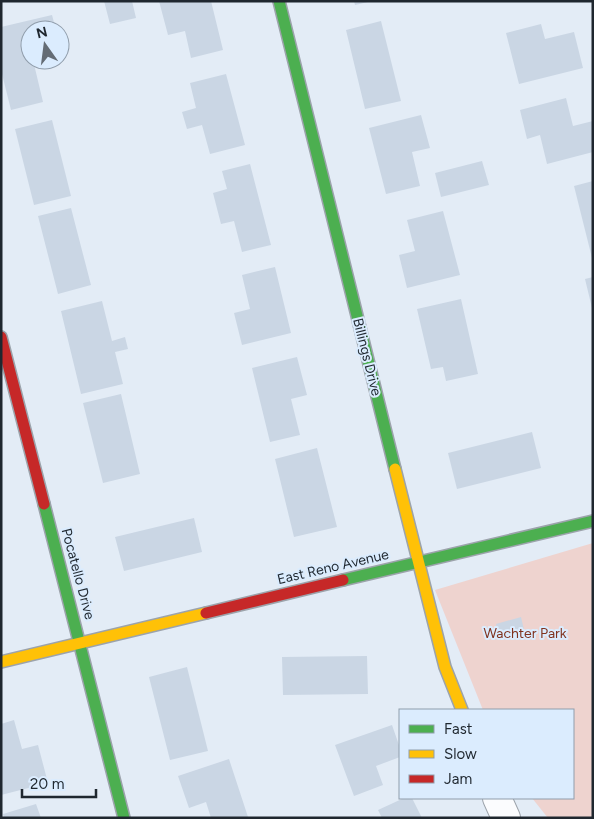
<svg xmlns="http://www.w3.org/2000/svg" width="594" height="819" viewBox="0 0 594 819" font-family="Figtree,sans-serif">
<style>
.green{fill:#eed3cf}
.building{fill:#cad6e4}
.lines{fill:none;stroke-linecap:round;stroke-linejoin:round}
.street-casing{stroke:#9ca3ab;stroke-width:30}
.fast-casing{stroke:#9ca3ab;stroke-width:14}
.slow-casing{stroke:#9ca3ab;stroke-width:14}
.jam-casing{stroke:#9ca3ab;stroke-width:14}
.street{stroke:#fbfcfe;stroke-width:28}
.fast{stroke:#4caf50;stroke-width:11}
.slow{stroke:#ffc107;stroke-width:11}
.jam{stroke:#c62828;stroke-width:11}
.labels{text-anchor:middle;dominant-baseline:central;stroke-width:4;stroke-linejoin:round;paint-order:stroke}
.street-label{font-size:14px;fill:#1f272f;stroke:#dbecfe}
.park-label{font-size:14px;fill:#80331f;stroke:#dbecfe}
</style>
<rect width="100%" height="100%" fill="#e3ecf6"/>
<!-- green -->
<path class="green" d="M593,543V818H548L532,798H573V710H483L435,590Z"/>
<!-- building -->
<path class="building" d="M104,1H132L136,18L110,24Z
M159,1H211L223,50L191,58L185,31L168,35Z
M354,1H367L368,2L355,5Z
M52,15L56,30H30V60H33L43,102L11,110L1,70V27Z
M381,21L401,101L365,109L346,30Z
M541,24L545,39L574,32L583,68L519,84L506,33Z
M226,74L245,145L210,154L202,125L187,129L182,112L196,108L190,83Z
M566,98L573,126L593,121V152L547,164L540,135L527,139L520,110Z
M421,115L430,148L412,152L420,186L386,194L369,128Z
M52,120L71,196L34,205L15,129Z
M482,161L489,185L441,197L435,173Z
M250,164L271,245L242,252L234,221L221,224L213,193L227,189L222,171Z
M593,181V258H592L574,186Z
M71,208L91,285L58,294L38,216Z
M443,211L460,275L407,288L399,255L415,251L407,220Z
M275,267L291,333L242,345L234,313L250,309L242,275Z
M593,277V307L592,308L585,279Z
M461,299L478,374L446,381L443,367L431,369L417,309Z
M102,301L112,341L125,337L128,349L115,352L123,384L81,394L61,311Z
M297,357L307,395L291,399L300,435L270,442L252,368Z
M121,394L140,474L103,483L83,403Z
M532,432L541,468L457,489L448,453Z
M317,448L337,527L294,537L275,459Z
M194,518L202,552L124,571L115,537Z
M521,617L525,634L500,640L496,624Z
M367,656L368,694L283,695L282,657Z
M187,667L208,751L170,760L149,677Z
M14,720L22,749L38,745L48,783L1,795V724Z
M392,725L400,748V757L376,766L383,785L354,796L335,745Z
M229,759L248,817L211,818L206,802L189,808L178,776Z
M404,798H412L422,818H382L378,810Z
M36,804L41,818H4L3,814Z"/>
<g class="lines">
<defs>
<path id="street" d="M497,798L506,818"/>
<path id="fast" d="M279,1L395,469
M44,504L124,818
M343,580L593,521"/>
<path id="slow" d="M395,469L445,667L462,710
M1,662L206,613"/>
<path id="jam" d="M1,337L44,504
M206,613L343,580"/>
</defs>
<!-- street casing -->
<use href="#street" class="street-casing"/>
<!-- fast casing -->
<use href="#fast" class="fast-casing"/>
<!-- slow casing -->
<use href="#slow" class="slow-casing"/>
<!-- jam casing -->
<use href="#jam" class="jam-casing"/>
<!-- street -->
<use href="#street" class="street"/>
<!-- fast -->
<use href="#fast" class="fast"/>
<!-- slow -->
<use href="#slow" class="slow"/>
<!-- jam -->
<use href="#jam" class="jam"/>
</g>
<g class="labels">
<!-- street labels -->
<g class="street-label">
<text transform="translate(367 357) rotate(76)">Billings Drive</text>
<text transform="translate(333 567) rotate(-13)">East Reno Avenue</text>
<text transform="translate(78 574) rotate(75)">Pocatello Drive</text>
</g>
<!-- park labels -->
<g class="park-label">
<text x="525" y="633">Wachter Park</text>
</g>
</g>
<!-- border -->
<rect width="594" height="819" fill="none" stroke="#1f272f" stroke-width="5"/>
<!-- legend -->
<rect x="399" y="709" width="175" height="90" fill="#dbecfe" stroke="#909dab"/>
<rect x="409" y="725" width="25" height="8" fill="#4caf50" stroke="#909dab"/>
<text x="444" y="734" font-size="15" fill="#1f272f">Fast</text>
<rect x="409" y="750" width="25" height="8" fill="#ffc107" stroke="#909dab"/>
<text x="444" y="759" font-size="15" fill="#1f272f">Slow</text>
<rect x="409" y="775" width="25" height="8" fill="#c62828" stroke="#909dab"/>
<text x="444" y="784" font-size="15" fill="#1f272f">Jam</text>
<!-- north arrow -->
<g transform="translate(45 45) rotate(346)"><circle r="24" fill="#dbecfe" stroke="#909dab"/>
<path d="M0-4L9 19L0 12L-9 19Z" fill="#646c75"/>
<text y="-8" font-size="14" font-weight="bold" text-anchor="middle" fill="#1f272f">N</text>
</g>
<!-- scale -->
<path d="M22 789v8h74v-8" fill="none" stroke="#1f272f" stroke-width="2.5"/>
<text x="30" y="789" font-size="15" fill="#1f272f" stroke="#dbecfe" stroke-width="4" paint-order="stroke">20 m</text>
</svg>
